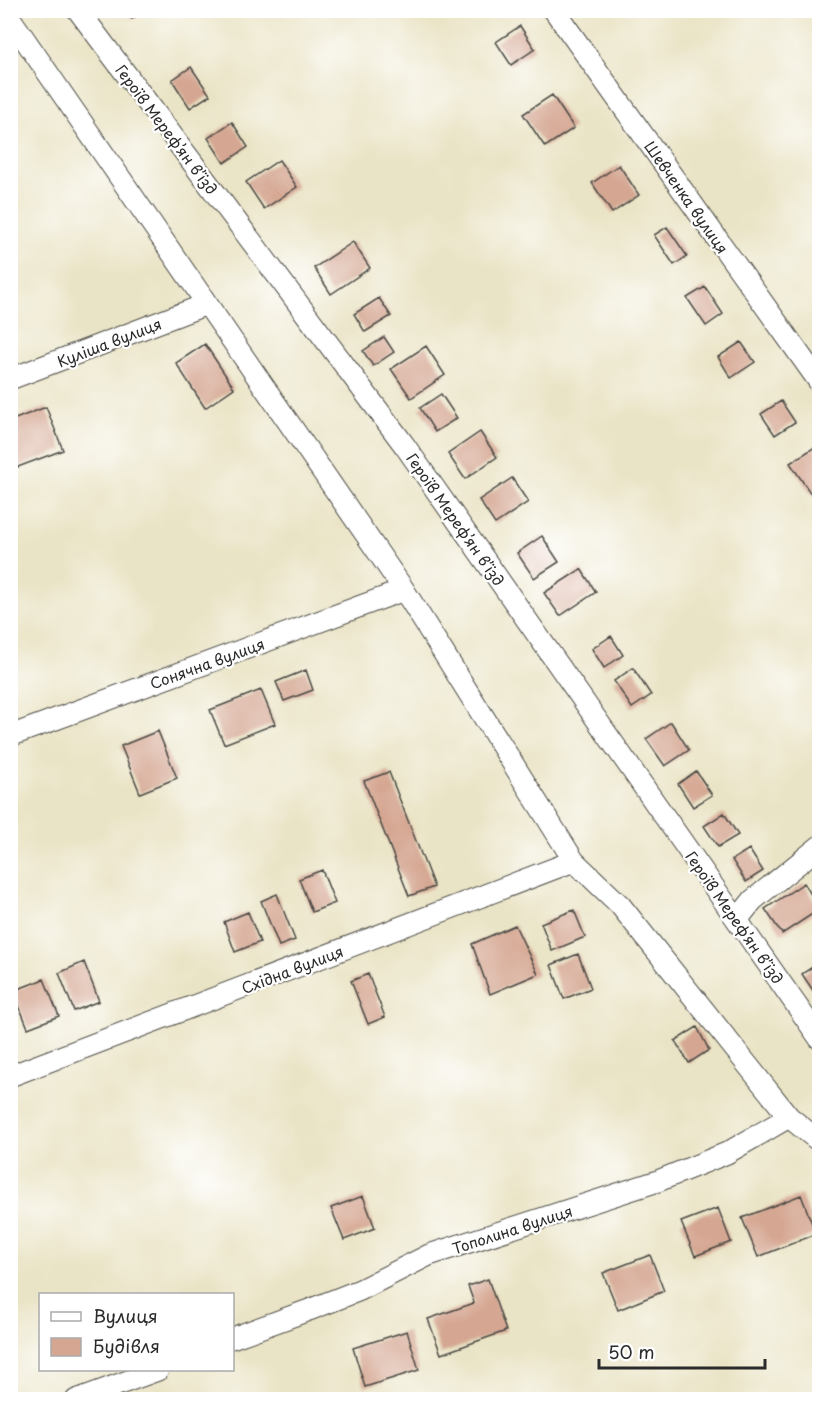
<svg xmlns="http://www.w3.org/2000/svg" width="830" height="1410" viewBox="0 0 830 1410" font-family="'Playpen Sans',sans-serif">
<style>
.building{fill:#d5a793}
.lines{fill:none;stroke-linecap:round;stroke-linejoin:round}
.minor-casing{stroke:#484742;stroke-width:23}
.minor{stroke:#fff;stroke-width:21}
.labels{text-anchor:middle;dominant-baseline:central;stroke-width:4.5;stroke-linejoin:round;paint-order:stroke}
.street-label{font-size:15px;fill:#2b2b2b;stroke:#fff}
</style>
<rect width="100%" height="100%" fill="#fff"/>
<filter id="ink" filterUnits="userSpaceOnUse"><feTurbulence type="fractalNoise" baseFrequency=".0167" numOctaves="2"/><feDisplacementMap in="SourceGraphic" scale="12" xChannelSelector="R" yChannelSelector="G"/><feConvolveMatrix kernelMatrix="1 2 1 2 8 2 1 2 1" color-interpolation-filters="sRGB"/></filter>
<filter id="wash" filterUnits="userSpaceOnUse"><feTurbulence type="fractalNoise" baseFrequency=".008" numOctaves="4" result="noise"/><feDisplacementMap in="SourceGraphic" scale="24" xChannelSelector="R" yChannelSelector="G"/><feGaussianBlur stdDeviation="1.35" result="paint"/><feColorMatrix in="noise" values="0 0 0 0 0 0 0 0 0 0 0 0 0 0 0 0 0 1.4 0 .05"/><feComposite in="paint" operator="in"/></filter>
<g filter="url(#wash)">
<rect width="100%" height="100%" fill="#eae4c6"/>
<g id="blocks">
<!-- building -->
<path class="building" d="M126,10H145L132,19Z
M520,26L535,49L511,65L496,42Z
M191,67L210,95L190,108L172,80Z
M552,95L574,128L545,147L523,114Z
M232,122L248,147L224,163L208,138Z
M279,160L297,187L264,209L246,182Z
M619,165L639,195L612,213L592,183Z
M667,227L687,256L674,265L654,235Z
M353,242L370,268L331,294L314,268Z
M705,287L723,314L706,326L687,298Z
M379,298L391,316L365,332L354,314Z
M384,337L394,352L373,366L363,351Z
M741,342L755,362L731,378L718,357Z
M205,344L234,388L205,408L176,363Z
M426,346L445,375L411,398L391,369Z
M441,394L457,418L435,432L420,408Z
M781,401L795,422L775,435L761,414Z
M46,407L63,450L10,470V421Z
M480,432L497,457L465,479L448,454Z
M815,447L820,454V488L811,494L790,463Z
M512,478L528,502L495,524L479,500Z
M542,536L559,562L534,578L517,553Z
M581,569L596,592L560,616L544,593Z
M611,636L623,655L604,668L592,649Z
M633,668L651,695L632,708L614,681Z
M306,670L313,690L284,701L276,682Z
M261,690L275,724L224,744L210,710Z
M671,722L689,750L665,766L646,739Z
M158,731L177,778L140,793L121,746Z
M696,771L712,795L693,807L678,784Z
M389,772L434,887L409,896L364,781Z
M724,813L738,835L718,847L704,826Z
M749,849L763,871L746,882L732,860Z
M322,870L335,903L312,912L299,879Z
M804,883L820,909L782,934L765,909Z
M277,894L295,940L279,946L261,901Z
M574,910L585,937L552,951L541,923Z
M248,912L260,942L235,952L224,922Z
M515,925L538,974L490,994L472,944Z
M578,954L591,988L564,999L551,965Z
M84,962L99,1001L74,1011L59,973Z
M820,962V1001L802,974Z
M368,974L385,1017L368,1024L351,981Z
M44,979L59,1016L28,1028L13,991Z
M697,1027L709,1050L689,1063L675,1041Z
M801,1195L816,1234L758,1257L742,1218Z
M363,1196L375,1228L344,1240L331,1208Z
M718,1208L731,1242L695,1256L681,1222Z
M650,1255L664,1291L618,1310L603,1273Z
M488,1279L506,1331L441,1354L428,1319L474,1303L468,1286Z
M407,1331L419,1370L365,1387L353,1348Z
M802,1393L805,1400H787V1399Z"/>
</g>
</g>
<g filter="url(#ink)">
<use href="#blocks" fill-opacity="0" stroke="#484742" stroke-width="1.5"/>
<g class="lines">
<defs>
<path id="minor" d="M78,10L405,446L737,920L820,1039
M554,10L820,383
M10,18L404,590L574,861L620,905L789,1117L820,1142
M10,379L207,304
M10,736L404,590
M737,920L753,900L820,846
M10,1076L574,861
M232,1338L309,1310L360,1290L429,1255L658,1181L727,1153L789,1117
M76,1400L158,1370"/>
</defs>
<!-- minor casing -->
<use href="#minor" class="minor-casing"/>
<!-- minor -->
<use href="#minor" class="minor"/>
</g>
</g>
<g class="labels">
<!-- street labels -->
<g class="street-label">
<text transform="translate(167 129) rotate(53)">Героїв Мерефʼян вʼїзд</text>
<text transform="translate(687 197) rotate(55)">Шевченка вулиця</text>
<text transform="translate(109 342) rotate(-21)">Куліша вулиця</text>
<text transform="translate(456 519) rotate(55)">Героїв Мерефʼян вʼїзд</text>
<text transform="translate(207 663) rotate(-20)">Сонячна вулиця</text>
<text transform="translate(735 917) rotate(55)">Героїв Мерефʼян вʼїзд</text>
<text transform="translate(292 969) rotate(-21)">Східна вулиця</text>
<text transform="translate(512 1229) rotate(-18)">Тополина вулиця</text>
</g>
</g>
<!-- margin -->
<rect width="830" height="1410" fill="none" stroke="#fff" stroke-width="36"/>
<!-- legend -->
<rect x="39" y="1293" width="195" height="78" fill="#ffffff" stroke="#aaaaaa" stroke-width="1.5"/>
<rect x="51" y="1312" width="30" height="9" fill="#ffffff" stroke="#aaaaaa" stroke-width="1.5"/>
<text x="93" y="1323" font-size="18" fill="#2b2b2b">Вулиця</text>
<rect x="51" y="1338" width="30" height="18" fill="#d5a793" stroke="#aaaaaa" stroke-width="1.5"/>
<text x="93" y="1353" font-size="18" fill="#2b2b2b">Будівля</text>
<!-- scale -->
<path d="M599 1359v9h166v-9" fill="none" stroke="#2b2b2b" stroke-width="3"/>
<text x="608" y="1359" font-size="18" fill="#2b2b2b" stroke="#ffffff" stroke-width="4.5" paint-order="stroke">50 m</text>
</svg>
